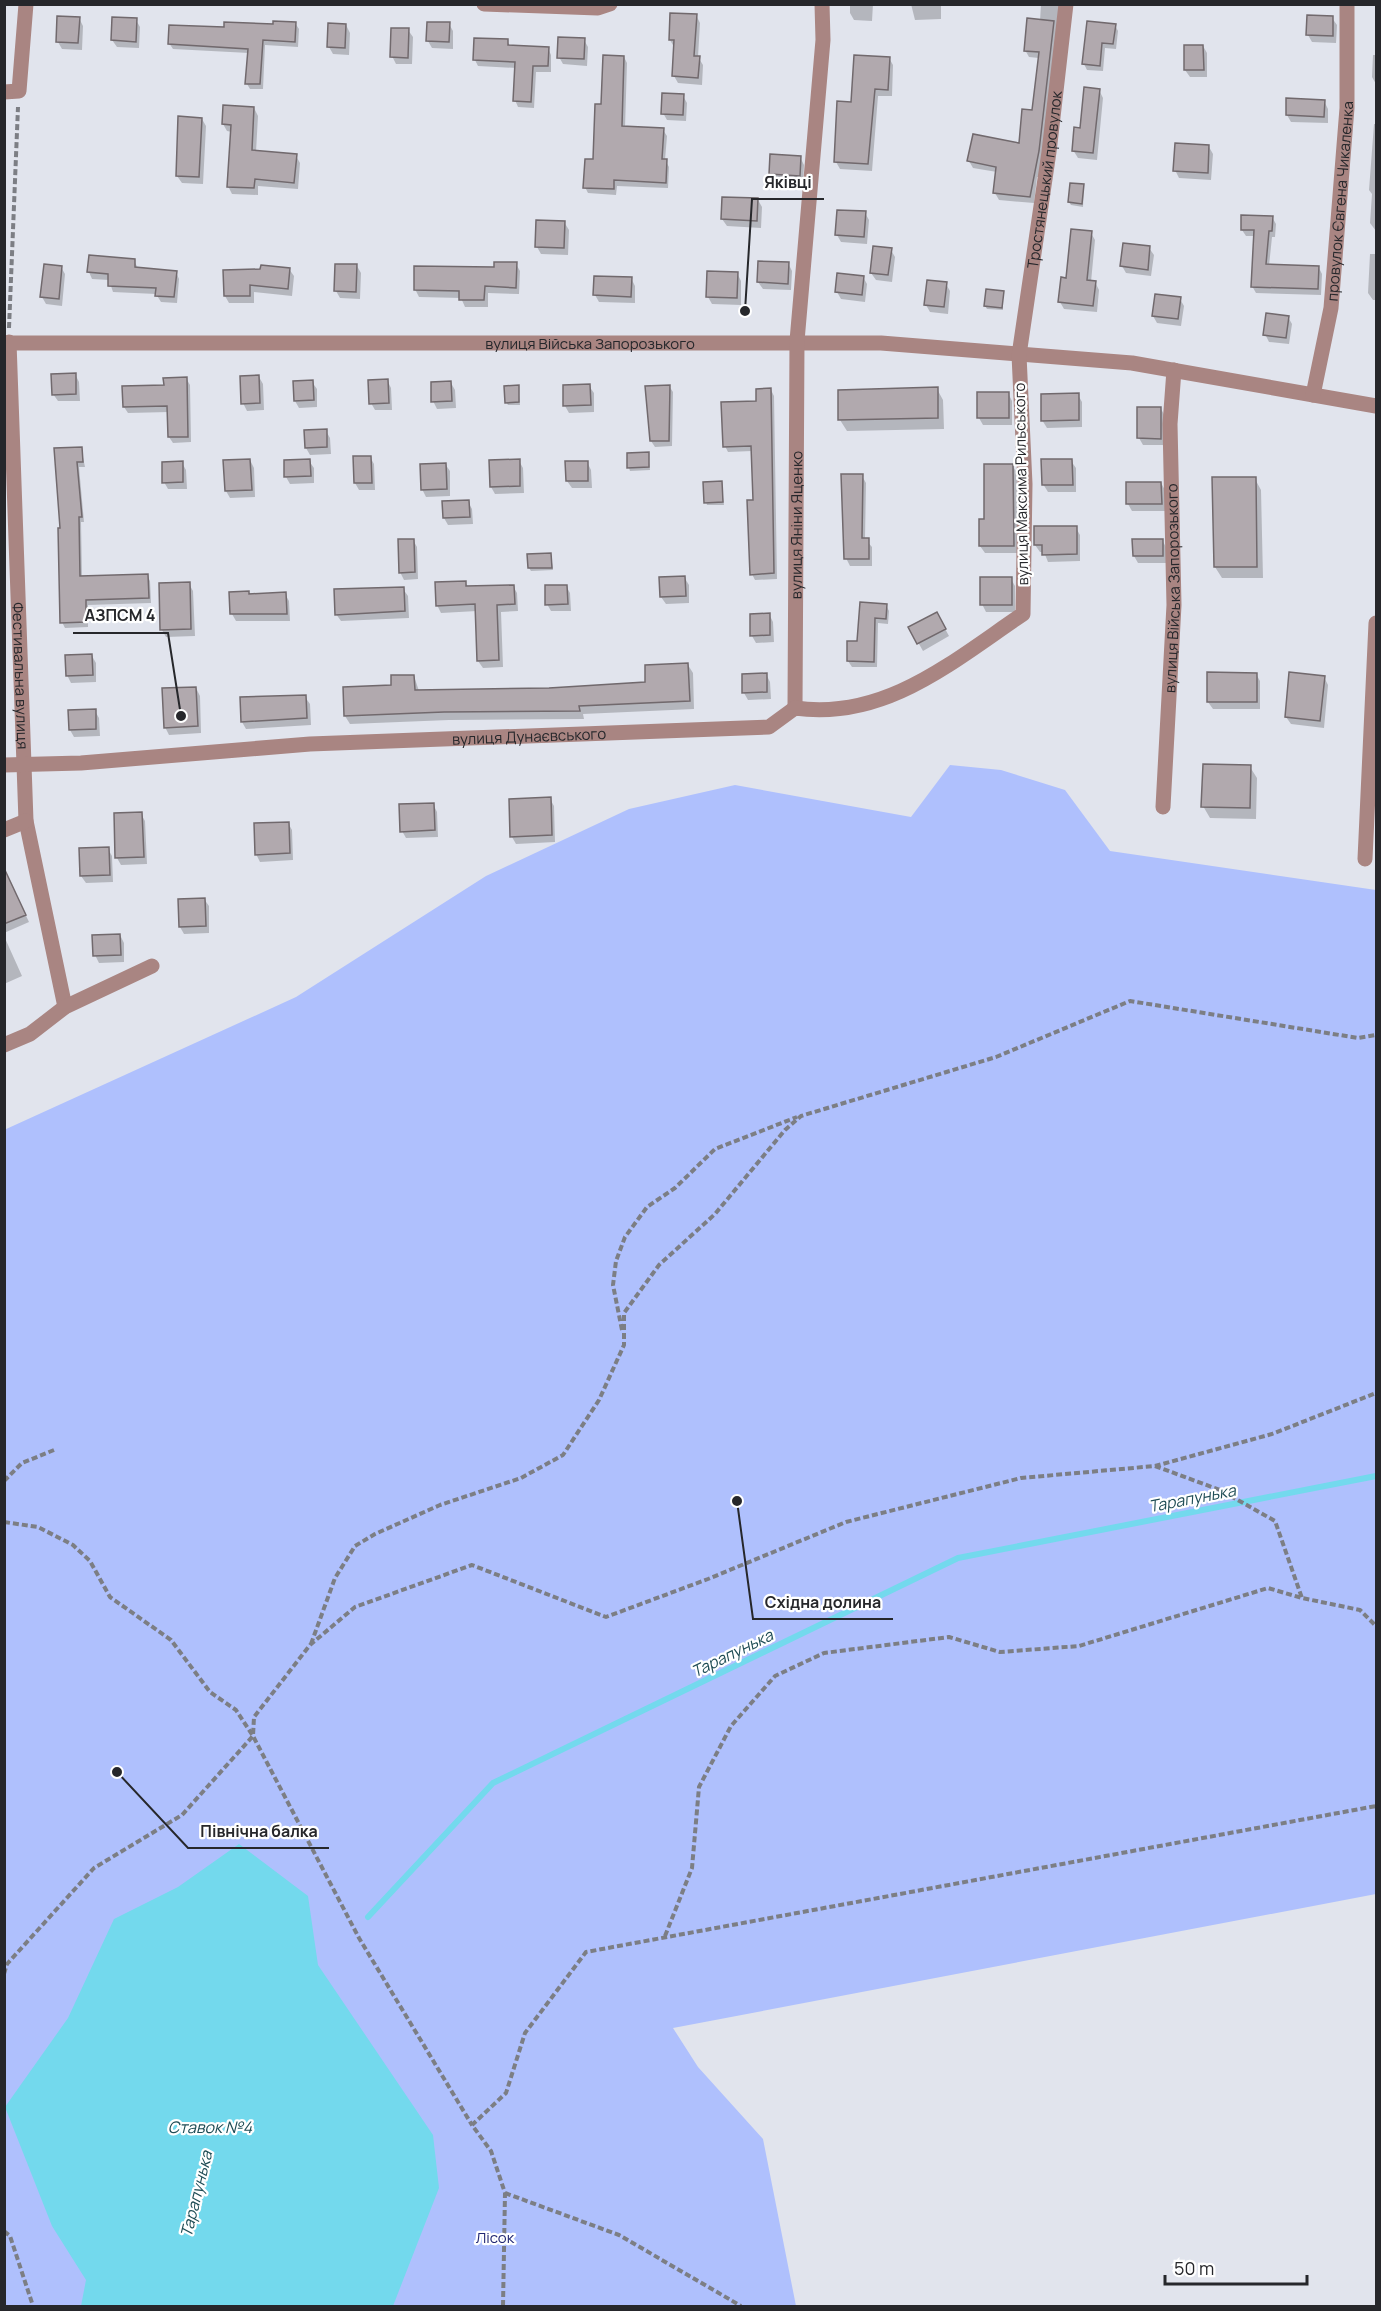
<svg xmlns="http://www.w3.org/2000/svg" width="1381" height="2311" viewBox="0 0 1381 2311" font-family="Manrope,sans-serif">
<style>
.green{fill:#afc0fd}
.water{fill:#73d9ed}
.shadow{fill:#0003}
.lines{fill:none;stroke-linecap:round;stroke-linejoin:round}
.stream{stroke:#73d9ed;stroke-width:6}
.building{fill:#b1a9ae;stroke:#71696d;stroke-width:1.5}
.path{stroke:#7c7e84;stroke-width:4;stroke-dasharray:6 3;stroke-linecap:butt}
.minor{stroke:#a98582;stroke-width:15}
.labels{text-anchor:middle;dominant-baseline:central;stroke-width:4.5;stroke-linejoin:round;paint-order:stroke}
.street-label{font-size:15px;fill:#26272b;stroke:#fff}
.park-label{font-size:15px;fill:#212773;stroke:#fff}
.water-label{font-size:16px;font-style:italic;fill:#1e4c55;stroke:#fff}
.leader{fill:none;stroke:#26272b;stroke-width:2}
.callout-dot{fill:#26272b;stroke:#fff;stroke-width:2}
.callout-label{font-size:16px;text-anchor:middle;font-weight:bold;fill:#26272b;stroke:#fff;stroke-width:4.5;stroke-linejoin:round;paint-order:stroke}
</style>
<rect width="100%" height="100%" fill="#e1e4ed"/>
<!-- green -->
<path class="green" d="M950,765L1001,770L1065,790L1110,851L1376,890V1894L673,2028L698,2067L763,2139L796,2306H5L4,1130L296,997L486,876L629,809L735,785L911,817Z"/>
<!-- water -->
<path class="water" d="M239,1844L308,1896L318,1965L433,2135L439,2188L393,2306H81L86,2280L52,2226L5,2107L68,2018L114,1919L178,1887Z"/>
<!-- shadow -->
<path class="shadow" d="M850,4H873L872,21L854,20L850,13Z
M911,4H941V19L915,20Z
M1041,4H1063L1040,177H1037L1034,203L999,200L995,193L997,172L973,168L969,161L1020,145L1033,112L1039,58L1029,57L1025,50L1040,21Z
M696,15L700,23L698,57L703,65L702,85L678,83L674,76V47L670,40Z
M1308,17L1332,18L1337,25L1336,43L1312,42L1308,35Z
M79,18L83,26L82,50L62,49L58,42Z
M136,20L140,27L139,48L117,47L112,40Z
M295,23L299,29L298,47L265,45L263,89H250L247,84L249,53L173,49L169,43L226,29Z
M449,24L453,31V49L432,48L428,41Z
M346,25L350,33L349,55L333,54L329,47Z
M1115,25L1118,31L1116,49L1105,48L1103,71L1087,70L1084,64Z
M408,30L413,37L412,64H396L392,56Z
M584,40L588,47L587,66L563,64L559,57Z
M507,41L511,47L548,48L551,55V72H536L534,108L518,107L515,100L517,68L478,66L475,60Z
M1203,46L1207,53V77H1190L1185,70Z
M1373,55H1376V84L1372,77Z
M624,57L627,63L625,128L663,130L667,136L665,160L669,167L668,188L617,186L616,195L588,193L585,187L594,161L602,106Z
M889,58L893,65L892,96H878L872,171L840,169L836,162L853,104Z
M1099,90L1103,98L1097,160L1078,158L1073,150Z
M683,96L687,103L686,121L667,120L663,113Z
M1324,101L1328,109V123L1291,122L1287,115Z
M254,108L258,116L256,152L296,156L300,163L298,189L258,186V195L232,194L228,186L232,132L227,131L223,124Z
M202,119L206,126L203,184L182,183L177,176Z
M1374,124H1376V231L1370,223L1372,194L1369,190Z
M1209,147L1213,154L1211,180L1179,178L1175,170Z
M800,157L804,165L803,183L775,181L770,174Z
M1084,186L1083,207L1071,205L1069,202Z
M758,200L762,207L761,228L727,226L722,219Z
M865,213L869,220L867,244L841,242L837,235Z
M1272,217L1276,224L1275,237H1272L1269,266L1319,268L1322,274L1321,295L1256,293L1252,286L1255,236H1246L1242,230Z
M564,222L569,230L568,255L541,254L537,247Z
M1091,233L1095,240L1091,282H1095L1099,290L1097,312L1064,309L1060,302Z
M1149,248L1154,255L1151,276L1126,273L1122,266Z
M891,250L895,257L892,282L876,280L871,273Z
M1370,254H1376V300H1373L1368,293Z
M134,261L138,268L176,272L179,279L177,303L161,302L156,294L113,292L109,280L92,279L89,272Z
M788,263L792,271L791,290L763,289L758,282Z
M516,264L520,271L519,294L488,293V307H465L461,298L419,297L415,289Z
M357,266L361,273L360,299L340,298L336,291Z
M61,267L65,274L62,306L46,304L42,297Z
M289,269L294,276L292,296L254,292V303H229L225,296L262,271Z
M737,273L741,281V305L712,304L708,297Z
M595,277L631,278L635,286V303L599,302L595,295Z
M863,277L867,284L865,302L841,299L837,292Z
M946,284L950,291L948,314L930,312L926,305Z
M1003,293V310L987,309L985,306Z
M1180,299L1184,306L1181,326L1157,323L1153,316Z
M1288,317L1292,324L1289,344L1269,342L1265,334Z
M75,374L79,382L80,401H58L53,394Z
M259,377L263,384L264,410L247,411L243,403Z
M186,378L190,385L191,442L173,443L169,437V412L128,413L124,407Z
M387,380L391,388L392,410H375L371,403Z
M312,382L317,389V407L299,408L295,401Z
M451,383L455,390L456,408L437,409L433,401Z
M518,386L520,405H508L506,402Z
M589,386L594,393V412L569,413L565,406L564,387Z
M669,386L673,392L672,446L655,447L651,441Z
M937,389L943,400L944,429L847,431L840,420Z
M771,390L774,396L777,579L755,580L752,574L754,501L752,451L728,452L725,446Z
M1008,393L1012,401V425H983L979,418Z
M1078,395L1082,402V427L1047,428L1042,420Z
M1139,409H1161L1165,416L1164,445H1143L1139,438Z
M326,431L330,438L331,454L310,455L306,448Z
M81,448L85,467H79L84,522H81L82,578L147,575L150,581L151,603L88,605V627L65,628L62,622V530L56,449Z
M648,454L650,470L630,471L629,468Z
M370,457L374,464L375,490H359L355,483L354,458Z
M250,460L254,468L255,497L230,498L226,491Z
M309,461L314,468V483L290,484L286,477Z
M519,461L523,468L524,493L495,494L491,487L490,462Z
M1071,461L1076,468V492H1048L1043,484Z
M587,462L591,470L592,488H572L567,481V463Z
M182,463L186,470L187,489H168L164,482Z
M445,464L450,471V496L426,497L422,489Z
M1012,465L1017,473L1018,553H985L980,546L986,521Z
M843,475L862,476L866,483L865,539L872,547V566H850L846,558Z
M1255,479L1261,490L1263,578H1222L1215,567Z
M721,482L724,505H707L706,502Z
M1161,483L1165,490V511H1132L1128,504Z
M468,502L472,509L473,524L448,525L444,518Z
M1036,528H1076L1080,535V561L1048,562L1044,552H1040L1035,545Z
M413,540L417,547L418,579L404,580L400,572Z
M1162,540L1166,547V563H1138L1134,556Z
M551,555L553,570L531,571L529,568Z
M684,577L689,585V603L666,604L661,597Z
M1011,579L1015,586V612H986L982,604Z
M465,582L469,588L513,586L517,593L518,611L501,612L503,667L483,668L478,661L477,611L441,613L437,605Z
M189,584L193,591L195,636L166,637L162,630Z
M566,586L570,593L571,611H551L547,604Z
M403,589L408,596L409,618L341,621L336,614Z
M231,593L285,594L289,601L290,621H236L232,614Z
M862,603L886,605L889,611L888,624L878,623L877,667H852L848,661L859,643Z
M769,614L773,622L774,642L756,643L752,636Z
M937,614L949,636L923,651L910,628Z
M92,656L96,663V682L71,683L67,675Z
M688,665L693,673L694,709L583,714L584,719L449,720L350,724L345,716L414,676L419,691L604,687L647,683Z
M766,674L770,682L771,699L748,700L744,693Z
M1256,674L1260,681V709H1213L1208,702Z
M1324,677L1328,685L1324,728L1291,724L1286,717Z
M196,688L200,696L201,733L169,735L165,727Z
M305,697L310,704L311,725L246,729L242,722L241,698Z
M4,711L6,742H4Z
M95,711L99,718L100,736L74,737L70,730Z
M1250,767L1257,778L1256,819L1210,818L1203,806Z
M550,799L554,806L555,842L516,844L512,837Z
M433,804L437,812L438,837L406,838L402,831Z
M141,814L145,821L147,864L121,865L117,858Z
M288,823L292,830L293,860L260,862L256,854Z
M108,849L112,856L113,882L86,883L81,876Z
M4,870L29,922L4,933Z
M204,899L209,906V933L184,934L180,927Z
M120,935L124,943V962L99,963L95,955Z
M4,936L22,976L4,984Z"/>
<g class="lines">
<!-- stream -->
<path class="stream" d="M368,1917L493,1783L958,1558L1376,1476"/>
</g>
<!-- building -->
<path class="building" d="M670,13L697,14L694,56H700L698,78L672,76L674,40H669Z
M1307,15L1333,16V36L1306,35Z
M57,16L80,17L78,43L56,42Z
M112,17L137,18L136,42L111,40Z
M1027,18L1054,21L1039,151L1030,197L993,193L996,167L967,161L973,134L1019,143L1022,109L1032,110L1039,52L1024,51Z
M273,21L296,22L295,42L263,40L260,84H245L248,49L168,44L169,25L224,27V22L273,24Z
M1087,21L1116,24L1113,44L1102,43L1100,66L1082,64Z
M427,22H450L449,42L426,41Z
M328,23L346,24L345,48L327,47Z
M391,28H409L408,58L390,57Z
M558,37L585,38L584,59L557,58Z
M474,38L508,39V45L549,47L548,66H533L531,102L513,101L515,62L473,60Z
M1184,45H1203L1204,70H1184Z
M603,55L624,56L622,126L664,128L662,159H667L666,183L614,180V189L583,188L585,159H593L595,104H601Z
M854,55L890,57L888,90L875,89L868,164L834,162L837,101L851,102Z
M1084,87L1100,89L1093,153L1072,151L1074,127L1080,128Z
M662,93L684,94L683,115L661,114Z
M1286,98L1325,100L1324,117L1286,115Z
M223,105L254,107L252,150L297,154L294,183L255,179L254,188L227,187L231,125L222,124Z
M178,116L202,118L199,177L176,176Z
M1175,143L1209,145L1208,173L1173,171Z
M770,154L801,156L800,176L769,174Z
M1070,183L1084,184L1082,204L1068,202Z
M722,197L758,198L757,221L721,219Z
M837,210L866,211L864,237L835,235Z
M1241,215L1273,216L1272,231H1269L1266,264L1319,266L1318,289L1251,287L1254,230H1241Z
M536,220L565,221L564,248L535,247Z
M1071,229L1092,231L1087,280L1096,281L1093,306L1058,302L1061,277L1066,278Z
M1123,243L1150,246L1148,270L1120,266Z
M873,246L892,248L888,275L870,273Z
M89,255L135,259V267L177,271L174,297L155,296L156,288L108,286V274L87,272Z
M758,261L789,262L788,284L757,282Z
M494,262H517L516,288L485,286L484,300H459V291L414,290V266L494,267Z
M44,264L62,266L59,299L40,297Z
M335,264H357L356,292L334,291Z
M261,265L290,268L288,289L250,285V296H224L223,270L260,269Z
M707,271L738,272L737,298L706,297Z
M837,273L864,276L862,295L835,292Z
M594,276L632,277L631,297L593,295Z
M927,280L947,282L944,307L924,305Z
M986,289L1004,291L1002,308L984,306Z
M1155,294L1181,297L1178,319L1152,316Z
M1266,313L1289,316L1286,338L1263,335Z
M76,373V394L52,395L51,374Z
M259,375L260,403L241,404L240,376Z
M187,377L188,437H168L167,406L123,407L122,386L164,385L163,378Z
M388,379L389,403L369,404L368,380Z
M313,380L314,400L294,401L293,381Z
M451,381L452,401L431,402V382Z
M590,384L591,405L563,406V385Z
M519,385V402L505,403L504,386Z
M670,385L669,441H650L645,386Z
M938,387V418L838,420V390Z
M771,388L774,573L750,575L747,500H753L751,446L723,447L721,402L756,401V389Z
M977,392H1009V418H977Z
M1079,393V420L1041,421V394Z
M1137,407H1161V439L1137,438Z
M327,429V447L305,448L304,430Z
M82,447L83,462H77L82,517H79L80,576L148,574L149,598L86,600V622L60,623L58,528H60L54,448Z
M649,452V467L627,468V453Z
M353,456H371L372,483H354Z
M250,459L252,490L225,491L223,460Z
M310,459L311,476L284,477V460Z
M520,459V486L490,487L489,460Z
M1041,459H1072L1073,485H1042Z
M183,461V482L162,483V462Z
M565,461H588V481H566Z
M446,463L447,489L421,490L420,464Z
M984,464H1013L1014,546H979V519H984Z
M841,474H863L862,538H869V559H844Z
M1212,477H1256L1257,567H1214Z
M722,481L723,502L704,503L703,482Z
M1126,482H1161L1162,504H1126Z
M469,500L470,517L443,518L442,501Z
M1034,526H1077V554L1042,555V545H1034Z
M398,539H414L415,572L399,573Z
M1132,539H1163V556H1133Z
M551,553L552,568H528L527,554Z
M685,576L686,596L660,597L659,577Z
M980,577H1012V605H980Z
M466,581V586L514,585L515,604L497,605L499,660L477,661L475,604L436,606L435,582Z
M190,582L191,629L160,630L159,583Z
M545,585H567L568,604L545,605Z
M404,587L405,611L335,615L334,589Z
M249,591V594L286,592L287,614H230L229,592Z
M860,602L887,604L886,619L875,618L874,662L847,661V641H857Z
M937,612L946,629L917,644L908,627Z
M770,613V635L750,636V614Z
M92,654L93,675L66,676L65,655Z
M688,663L690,701L579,706L580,711L444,712L344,716L343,687L391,685V675H414L415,690L549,688L645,682V665Z
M1207,672L1257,673V702H1207Z
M1289,672L1325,676L1320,721L1285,717Z
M767,673V692L742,693V674Z
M196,687L198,726L164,728L162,688Z
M306,695L307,718L241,722L240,697Z
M96,709V729L69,730L68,710Z
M1203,764L1251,765L1250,808L1201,807Z
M551,797L552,835L510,837L509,799Z
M434,803L435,830L400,832L399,804Z
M142,812L144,857L115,858L114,813Z
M289,822L290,853L255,855L254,823Z
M109,847L110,875L80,876L79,848Z
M4,868L26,915L4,924Z
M205,898L206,926L179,927L178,899Z
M120,934L121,955L93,956L92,935Z"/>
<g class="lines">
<!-- path -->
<path class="path" d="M9,328L18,107
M622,1330L613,1285L616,1261L625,1237L647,1207L675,1188L715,1149L797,1117
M1155,1466L1220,1490L1275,1521L1302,1598
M4,1481L22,1463L54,1450
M4,1522L38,1527L73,1545L90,1561L110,1597L171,1640L210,1692L236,1710L253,1736L359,1938L472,2125
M311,1644L335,1578L355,1546L375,1534L440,1505L521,1478L563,1455L599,1400L624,1345V1313L659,1265L715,1214L785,1130L801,1116L996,1057L1130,1001L1358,1038L1376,1035
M665,1936L692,1868L699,1787L731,1726L775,1676L824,1653L949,1637L1000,1652L1079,1646L1268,1588L1302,1598L1360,1610L1376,1626
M4,1974L7,1964L94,1868L182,1815L253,1736L254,1717L310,1645L355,1607L472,1565L606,1617L708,1579L846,1522L1021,1478L1155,1466L1272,1434L1376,1393
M505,2193L619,2235L741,2306
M4,2231L10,2236L33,2306
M503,2306L505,2193L491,2151L472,2125L506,2093L525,2033L586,1952L1376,1806"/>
<!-- minor -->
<g class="minor">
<path d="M484,4L598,8L610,4"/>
<path d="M4,92L19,91L26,4"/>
<path id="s1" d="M9,342L26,821L65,1007"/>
<path id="s2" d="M4,343H881L1132,363L1376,406"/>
<path id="s3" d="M1313,395L1331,308L1347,108V4"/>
<path id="s4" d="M795,708L797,341L823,40L822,4"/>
<path id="s5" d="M4,765L81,763L310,744L769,727L795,708C885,721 953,661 1023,614L1025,484L1019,355L1049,152L1066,4"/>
<path id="s6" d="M1163,807L1174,605L1170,424L1174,370"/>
<path d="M4,830L26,821"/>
<path d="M1365,859L1376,623"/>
<path d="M4,1045L30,1034L65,1007L152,966"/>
</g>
</g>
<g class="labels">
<!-- street labels -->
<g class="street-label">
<text stroke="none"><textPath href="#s5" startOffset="1488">Тростянецький провулок</textPath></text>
<text stroke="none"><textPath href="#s3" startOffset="196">провулок Євгена Чикаленка</textPath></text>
<text stroke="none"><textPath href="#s2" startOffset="586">вулиця Війська Запорозького</textPath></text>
<text transform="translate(1021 484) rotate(-91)">вулиця Максима Рильського</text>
<text stroke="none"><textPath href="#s4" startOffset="183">вулиця Яніни Яценко</textPath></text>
<text stroke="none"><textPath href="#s6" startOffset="219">вулиця Війська Запорозького</textPath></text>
<text stroke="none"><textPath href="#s1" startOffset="334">Фестивальна вулиця</textPath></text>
<text stroke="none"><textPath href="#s5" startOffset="526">вулиця Дунаєвського</textPath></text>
</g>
<!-- park labels -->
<g class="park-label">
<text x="495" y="2237">Лісок</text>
</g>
<!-- water labels -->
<g class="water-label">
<text transform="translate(1192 1498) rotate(-11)">Тарапунька</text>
<text transform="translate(732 1653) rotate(-26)">Тарапунька</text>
<text x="210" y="2127">Ставок №4</text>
<text transform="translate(196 2194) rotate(-76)">Тарапунька</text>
</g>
</g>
<!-- callouts -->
<path class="leader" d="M745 311L752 199H824M181 716L168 633H73M737 1501L753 1619H893M117 1772L188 1848H329"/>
<g class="callout-dot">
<circle cx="745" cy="311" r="6"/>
<circle cx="181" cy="716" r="6"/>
<circle cx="737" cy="1501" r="6"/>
<circle cx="117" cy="1772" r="6"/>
</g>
<g class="callout-label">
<text x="788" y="188">Яківці</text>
<text x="120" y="621">АЗПСМ 4</text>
<text x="823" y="1608">Східна долина</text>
<text x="259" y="1837">Північна балка</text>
</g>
<!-- border -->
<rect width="1381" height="2311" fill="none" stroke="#26272b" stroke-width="12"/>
<!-- scale -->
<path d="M1165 2275v9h142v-9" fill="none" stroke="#26272b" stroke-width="3"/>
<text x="1174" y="2275" font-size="18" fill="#26272b" stroke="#ffffff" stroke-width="4.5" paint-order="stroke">50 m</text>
</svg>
